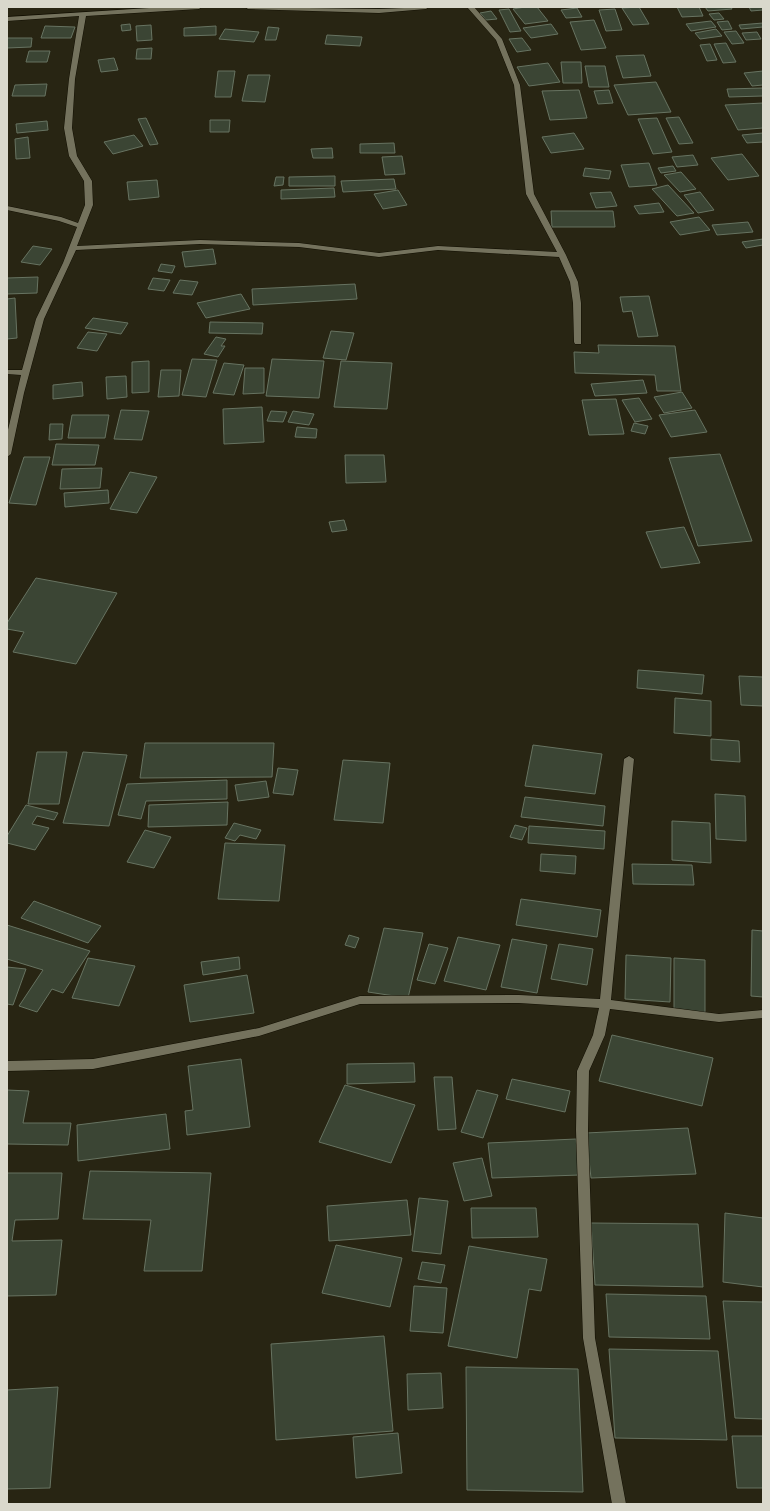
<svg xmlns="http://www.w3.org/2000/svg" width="770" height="1511" viewBox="0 0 770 1511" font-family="'DM Sans',sans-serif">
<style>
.building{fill:#3b4534;stroke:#677361}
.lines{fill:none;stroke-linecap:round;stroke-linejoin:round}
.street-casing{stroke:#110e01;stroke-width:1}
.street{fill:#74725d;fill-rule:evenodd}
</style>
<rect width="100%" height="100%" fill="#282513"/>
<!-- building -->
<path class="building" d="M525,7H537L548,21L525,24L513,9Z
M639,7L649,24L633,25L622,8Z
M677,7H699L703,16L682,17Z
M705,7H731L732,9L708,11Z
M749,7H763V10L751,11Z
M577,8L582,17L566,18L561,10Z
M509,9L521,31L510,32L499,10Z
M615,9L622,30L606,31L599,10Z
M491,11L497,19L486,20L480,13Z
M719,13L724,19L714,20L709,14Z
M594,20L606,48L581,50L570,22Z
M711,21L716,27L691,31L686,24Z
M728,21L732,29L722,30L717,22Z
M763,23V27L741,29L739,25Z
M130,24L131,30L122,31L121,25Z
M551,24L558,34L531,38L523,28Z
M151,25L152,40L137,41L136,26Z
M45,26L75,27L71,38H41Z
M216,26V35L184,36V28Z
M268,27L279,28L276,40H265Z
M225,29L259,32L254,42L219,39Z
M716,29L722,36L700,39L695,33Z
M736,31L744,43L732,44L724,32Z
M757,32L761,39L746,40L742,33Z
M327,35L362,37L360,46L325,44Z
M7,38H32L31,47L7,48Z
M522,38L531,50L517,52L509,39Z
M726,43L736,62L723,63L714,44Z
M710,44L717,60L707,61L700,45Z
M152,48L151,59H136L137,49Z
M29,51H50L47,62H26Z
M644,55L651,76L623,78L616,56Z
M114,58L118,70L101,72L98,60Z
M561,62H581L582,83H563Z
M548,63L560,82L529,86L517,67Z
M585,66H605L609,87H589Z
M218,71H235L231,97H215Z
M763,71V85L752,86L744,73Z
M248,75H270L265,102L242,101Z
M656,82L671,112L628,115L614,85Z
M47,84L45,96H12L15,85Z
M763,88V96L729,97L727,89Z
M579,90L587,118L550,120L542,91Z
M609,90L613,103L598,104L594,91Z
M763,103V128L738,130L725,105Z
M679,117L693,143L679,144L666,118Z
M146,118L158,144L150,145L138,119Z
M657,118L672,152L653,154L638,119Z
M210,120H230L229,132H210Z
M47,121L48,130L17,133L16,124Z
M574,133L584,149L551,153L542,137Z
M763,133V142L747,143L742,135Z
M134,135L143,146L113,154L104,142Z
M28,137L30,158L16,159L15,139Z
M394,143L395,153H360V144Z
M332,148L333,158H313L311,149Z
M742,154L759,176L728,180L711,158Z
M693,155L698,165L677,167L672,157Z
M402,156L405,174L385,175L382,157Z
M649,163L657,185L629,187L621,165Z
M673,166L676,171L661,173L658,168Z
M585,168L611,171L609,179L583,176Z
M681,172L696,189L680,192L664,175Z
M335,176V186H289V177Z
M276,177H284L283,185L274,186Z
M394,179L396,189L343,192L341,181Z
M157,180L159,197L129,200L127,182Z
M668,185L694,213L677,216L652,189Z
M334,188L335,197L281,199V190Z
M398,190L407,205L383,209L374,194Z
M611,192L617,206L596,208L590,193Z
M700,192L714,210L698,213L684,195Z
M659,203L664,212L639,214L634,206Z
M551,211H613L615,227H552Z
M699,217L710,230L680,235L670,222Z
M748,222L753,232L717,235L712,225Z
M763,239V245L746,248L742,242Z
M33,246L52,249L40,265L21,262Z
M213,249L216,264L185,267L182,252Z
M161,264L175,266L172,273L158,271Z
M38,277L37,293L7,294V278Z
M153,278L170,280L164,291L148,289Z
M180,280L198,282L192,295L173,293Z
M355,284L357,299L253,305L252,289Z
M241,294L250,309L206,318L197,303Z
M649,296L658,336L638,337L632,311L623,312L620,297Z
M15,298L17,338L7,339V299Z
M93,318L128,323L121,334L85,328Z
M210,322L263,323L262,334L209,333Z
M331,331L354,333L346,360L323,358Z
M88,332L107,334L97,351L77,348Z
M216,337L226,339L221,346H225L218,357L204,354Z
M598,345L675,346L681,391H657L655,375L575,373L574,352L599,353Z
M192,359L217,360L206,397L182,395Z
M272,359L324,361L319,398L266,396Z
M149,361V392L132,393V362Z
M341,361L392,363L387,409L334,407Z
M224,363L244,365L234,395L213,393Z
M245,368H264V393L243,394Z
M161,370H181L179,396L158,397Z
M126,376L127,397L107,399L106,377Z
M643,380L647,393L595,396L591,384Z
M82,382L83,396L53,399V385Z
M682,392L692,408L664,413L654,397Z
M639,398L652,419L635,422L622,400Z
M616,399L624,434L589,435L582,400Z
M262,407L264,442L224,444L223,409Z
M121,410L149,411L142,440L114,439Z
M695,410L707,432L671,437L659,415Z
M271,411L287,412L283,422L267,421Z
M293,411L314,414L309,425L288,422Z
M72,415H109L105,438H68Z
M634,423L648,426L645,434L631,431Z
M50,424H63L62,439L49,440Z
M297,427L317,429L316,438L295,437Z
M56,444L99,445L95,465H52Z
M720,454L752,541L698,546L669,458Z
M345,455H384L386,482L346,483Z
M24,457H50L36,505L9,503Z
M102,468L100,488L60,489L62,469Z
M130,472L157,477L137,513L110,509Z
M108,490L109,503L65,507L64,493Z
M344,520L347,530L332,532L329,522Z
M684,527L700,563L661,568L646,532Z
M36,578L117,593L76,664L13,652L24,632L7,629V623Z
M638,670L704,675L702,694L637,688Z
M739,676L763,677V706L741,705Z
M675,698L711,701V736L674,733Z
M711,739L739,741L740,762L711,760Z
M145,743H274L272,777L140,778Z
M533,745L602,754L595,794L525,786Z
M37,752H67L59,804H28Z
M83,752L127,755L109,826L63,823Z
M343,760L390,763L383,823L334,820Z
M278,768L298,770L293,795L273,793Z
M227,780V799L146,801L141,819L118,815L127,784Z
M266,781L269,797L238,801L235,785Z
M715,794L745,796L746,841L716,839Z
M525,797L605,806L603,826L521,817Z
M228,802L227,825L148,827L149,805Z
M26,805L58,813L54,820L37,816L32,824L49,828L35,850L7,843V836Z
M672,821L710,823L711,863L672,860Z
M234,823L261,830L256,839L240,835L235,841L225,838Z
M515,825L527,828L522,840L510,837Z
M529,826L605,831L604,849L528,843Z
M145,830L171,837L154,868L127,862Z
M225,843L285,845L279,901L218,899Z
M541,854L576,856L575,874L540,871Z
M632,864L692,865L694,885L633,884Z
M521,899L601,910L597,937L516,925Z
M34,901L101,926L88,943L21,918Z
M7,925L90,951L63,993L52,989L37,1012L19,1006L43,970L7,959Z
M384,928L423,933L408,998L368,992Z
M752,930L763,931V997L751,996Z
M349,935L359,938L355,948L345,945Z
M458,937L500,945L486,990L444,981Z
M512,939L547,945L537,993L501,987Z
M429,944L448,948L435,984L417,980Z
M559,944L593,949L587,985L551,979Z
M626,955L671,958L670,1002L625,999Z
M239,957L240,969L203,975L201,962Z
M88,958L135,966L119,1006L72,998Z
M674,958L705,960V1012L674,1010Z
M7,967L26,969L13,1005L7,1004Z
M247,975L254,1013L190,1022L184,985Z
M612,1035L713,1058L702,1106L599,1081Z
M241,1059L250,1127L187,1135L185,1111L193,1110L188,1066Z
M414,1063L415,1082L347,1084V1064Z
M434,1077H452L456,1129L438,1130Z
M512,1079L570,1091L565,1112L506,1099Z
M345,1085L415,1105L391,1163L319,1142Z
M7,1090L29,1091L23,1123H71L68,1145L7,1144Z
M477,1090L498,1095L483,1138L461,1132Z
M166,1114L170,1149L78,1161L77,1125Z
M688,1128L696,1174L591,1178L586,1133Z
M576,1139L580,1175L492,1178L488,1143Z
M482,1158L492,1196L464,1201L453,1163Z
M90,1171L211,1173L202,1271H144L151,1220L83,1219Z
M7,1173H62L58,1219L15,1220L12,1241L62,1240L56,1295L7,1296Z
M419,1198L448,1201L441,1254L412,1251Z
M407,1200L411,1235L329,1241L327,1206Z
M471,1208H536L538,1237L472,1238Z
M725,1213L763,1218V1287L723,1282Z
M591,1223L698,1224L703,1287L595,1285Z
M336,1245L402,1258L390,1307L322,1293Z
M469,1246L547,1259L541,1291L529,1289L517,1358L448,1346Z
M422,1262L445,1265L441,1283L418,1279Z
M414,1286L447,1288L443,1333L410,1331Z
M606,1294L706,1296L710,1339L609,1337Z
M723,1301L763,1302V1419L735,1418Z
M384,1336L393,1431L276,1440L271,1344Z
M609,1349L718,1351L727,1440L615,1438Z
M466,1367L578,1369L583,1492L467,1490Z
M441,1373L443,1408L408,1410L407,1374Z
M58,1387L50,1488L7,1489V1390Z
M398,1433L402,1473L356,1478L353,1437Z
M732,1436H763V1488H737Z"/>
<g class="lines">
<defs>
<path id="street" d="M165,7H202L199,9L86,16L75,79L72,128L77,156L92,181L93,205L77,246L200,240L299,243L379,253L438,246L557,252L526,194L514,85L496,40L467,7H474L502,39L520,85L534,194L566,255L578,282L581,303V344H575L574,342L573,303L570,282L559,257L438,250L379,257L299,247L200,244L76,250L44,319L24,393L11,454L7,457V434L21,375L7,374V370H22L36,319L63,263L77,227L59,221L7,210V206L61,217L78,223L85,205L84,181L69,156L64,128L69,79L79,16L7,21V17Z
M245,7L379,9L429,7L426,9L379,13L248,9Z
M629,756L634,759L611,1000L719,1014L763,1010V1018L719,1022L610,1009L605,1035L589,1071L588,1130L595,1338L626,1504H612L583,1338L576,1130L577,1071L593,1035L599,1008L519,1003L360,1004L259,1036L93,1069L7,1071V1061L93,1059L259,1028L360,996L519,995L600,999L624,759Z"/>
</defs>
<!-- street casing -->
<use href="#street" class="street-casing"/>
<!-- street -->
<use href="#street" class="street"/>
</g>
<!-- border -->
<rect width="770" height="1511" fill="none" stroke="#d9d8cc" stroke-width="16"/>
</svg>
